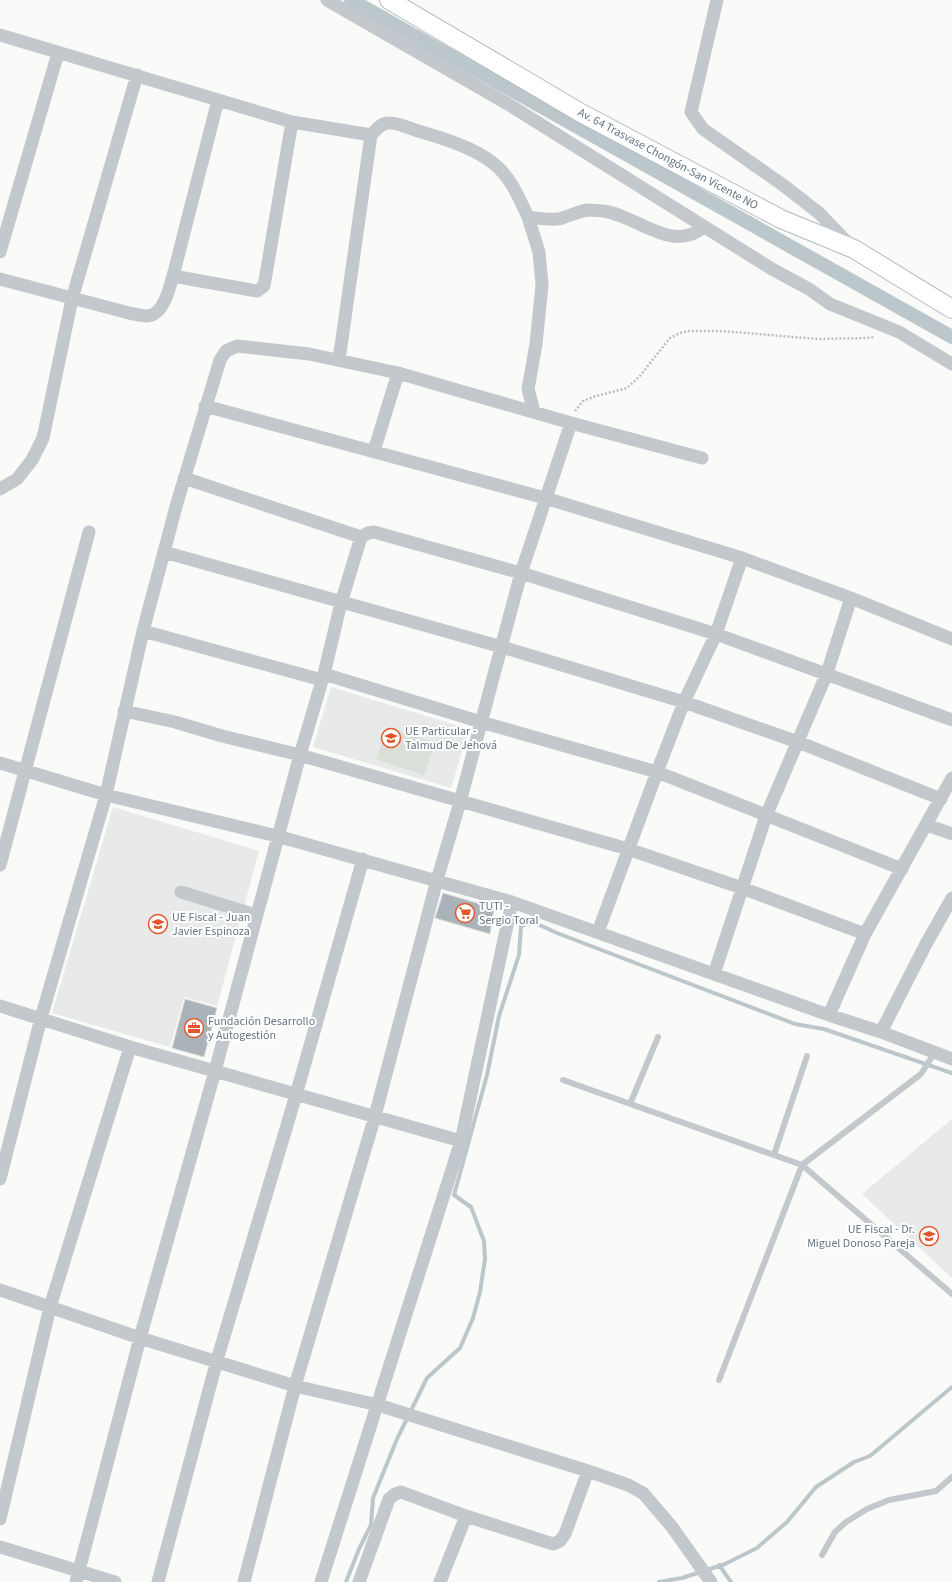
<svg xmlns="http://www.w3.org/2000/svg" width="952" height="1582" viewBox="0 0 952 1582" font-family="'Source Sans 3',sans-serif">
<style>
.built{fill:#e8e9e9}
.green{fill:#dadfd7}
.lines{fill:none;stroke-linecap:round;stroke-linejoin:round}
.stream{stroke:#bbc7cb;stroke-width:4}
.canal{stroke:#bbc7cb;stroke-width:14}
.building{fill:#aab3b9;stroke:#dcdcda}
.secondary-casing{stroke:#b3babf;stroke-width:20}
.path{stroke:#bbbfc2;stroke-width:2.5;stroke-dasharray:2 2;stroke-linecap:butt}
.lane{stroke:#c3c8cc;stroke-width:6}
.street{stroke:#c3c8cc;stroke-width:13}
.secondary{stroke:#fff;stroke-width:18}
.labels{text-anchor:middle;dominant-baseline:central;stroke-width:4;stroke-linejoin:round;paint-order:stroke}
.street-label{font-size:12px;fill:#657683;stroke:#fff}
.poi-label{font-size:12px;fill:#657683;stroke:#fff;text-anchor:start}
</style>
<rect width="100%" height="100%" fill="#fafaf8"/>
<!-- built -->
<path class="built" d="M331,687L469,729L451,788L313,747Z
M113,807L259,851L217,1006L184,997L170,1047L52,1013Z
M952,1119V1278L862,1194Z"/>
<!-- green -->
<path class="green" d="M388,728L435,743L424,775L376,759Z"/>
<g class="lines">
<!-- stream -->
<path class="stream" d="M719,1565L731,1582
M346,1582L359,1549L371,1525L373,1498L397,1439L427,1378L460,1348L473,1318L480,1292L485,1259L484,1241L471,1207L454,1195L487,1075L499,1016L519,955L521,926L533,922L557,933L795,1024L824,1029L952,1073
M659,1582L682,1578L725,1564L757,1548L787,1522L816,1487L854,1462L870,1456L952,1387"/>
<!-- canal -->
<path class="canal" d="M351,0L952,337"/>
</g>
<!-- building -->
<path class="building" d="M443,893L494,908L490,934L435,918Z
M185,999L217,1008L204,1057L172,1048Z"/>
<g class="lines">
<defs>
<path id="secondary" d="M389,0L581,113L781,219L854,249L952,309"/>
</defs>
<!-- secondary casing -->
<use href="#secondary" class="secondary-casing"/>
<!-- path -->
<path class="path" d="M575,411L583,401L596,396L627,388L639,377L670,338L680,333L689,331H721L818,339L867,338L874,337"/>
<!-- lane -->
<path class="lane" d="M563,1080L802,1165L952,1294
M630,1104L658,1037
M774,1155L807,1056
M719,1380L802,1165L921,1074L935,1052
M822,1555L835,1532L846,1522L867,1509L889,1500L936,1491L952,1477"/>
<!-- street -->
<path class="street" d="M327,0L508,104L772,269L809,289L830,304L899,332L952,364
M717,0L691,112L703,129L783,185L819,213L851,246
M0,35L292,122L371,135
M528,217L539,252L542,285L536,344L528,389L534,412
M0,252L58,53
M173,276L257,291L264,286L292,122
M0,279L129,313C135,314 142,316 148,316C164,314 169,289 173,276L218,100
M339,360L371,135C376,130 381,123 388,123C396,122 407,127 415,130C441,138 471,146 493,163C511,177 519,198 528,217C537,218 549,220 558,219C568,217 578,211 588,210C593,210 599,211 603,211C637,215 671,254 704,227
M205,406L545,498L742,558L851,598L952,639
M374,451L398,373
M184,478L361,537
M0,489L17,479L32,460L43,438L72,299L137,75
M164,552L502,647L684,702L798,742L941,799
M143,631L322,680
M324,674L481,722L657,772L902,869
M124,711L175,722L222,736L296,754L628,849L742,888L865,934
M0,763L106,795L277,836L512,902L829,1015L881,1032L952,1059
M927,825L952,834
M0,865L89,532
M181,892L256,915
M598,932L657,772L684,702L716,634L742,558
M714,974L766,816L827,673L851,598
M0,1006L130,1047L461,1141
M829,1015L865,934L952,778
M881,1032L926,944L952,898
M0,1179L41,1018L106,795L143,631L177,503L220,360L226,351L237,346L309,354L398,373L571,423L702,458
M0,1290L140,1338L295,1386L378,1405L588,1471L628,1485L643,1493L672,1527L711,1582
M0,1519L50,1307L130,1047
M0,1547L115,1582
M76,1582L140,1338L215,1071L300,755L324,674L341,603L361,537L368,533L374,532L521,573L716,634L952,720
M158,1582L217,1360L296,1095L363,859
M244,1582L295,1386L375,1116L437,880L460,802L521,573L571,423
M321,1582L461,1141L512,902
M359,1582L389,1499L395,1494L401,1492L466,1516L553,1544L560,1541L565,1534L588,1471
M440,1582L466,1516"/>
<!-- secondary -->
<use href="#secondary" class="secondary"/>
</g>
<!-- icons -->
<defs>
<symbol id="school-ring" viewBox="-11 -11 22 22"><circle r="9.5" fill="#fff" stroke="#e4572e" stroke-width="1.5"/><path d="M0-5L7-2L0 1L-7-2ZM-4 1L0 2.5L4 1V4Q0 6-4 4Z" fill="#e4572e"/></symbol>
<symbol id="supermarket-ring" viewBox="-11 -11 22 22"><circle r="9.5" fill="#fff" stroke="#e4572e" stroke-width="1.5"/><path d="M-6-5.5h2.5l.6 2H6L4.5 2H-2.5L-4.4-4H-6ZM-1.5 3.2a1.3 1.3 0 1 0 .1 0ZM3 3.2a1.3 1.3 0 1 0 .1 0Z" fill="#e4572e"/></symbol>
<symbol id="office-ring" viewBox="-11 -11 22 22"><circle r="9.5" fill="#fff" stroke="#e4572e" stroke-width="1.5"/><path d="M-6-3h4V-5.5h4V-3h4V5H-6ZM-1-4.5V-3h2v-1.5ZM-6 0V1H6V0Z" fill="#e4572e"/></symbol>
</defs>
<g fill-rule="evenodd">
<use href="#school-ring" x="380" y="727" width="22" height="22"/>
<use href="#supermarket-ring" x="454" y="902" width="22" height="22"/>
<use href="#school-ring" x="147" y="913" width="22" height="22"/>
<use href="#office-ring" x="183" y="1017" width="22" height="22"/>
<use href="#school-ring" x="918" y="1225" width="22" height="22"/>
</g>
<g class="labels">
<!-- street labels -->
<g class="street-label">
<text transform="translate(668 159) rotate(28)">Av. 64 Trasvase Chongón-San Vicente NO</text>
</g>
<!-- poi labels -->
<g class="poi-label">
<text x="405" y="731">UE Particular -<tspan x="405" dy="14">Talmud De Jehová</tspan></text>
<text x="479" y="906">TUTI -<tspan x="479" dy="14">Sergio Toral</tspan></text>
<text x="172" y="917">UE Fiscal - Juan<tspan x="172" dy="14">Javier Espinoza</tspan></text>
<text x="208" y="1021">Fundación Desarrollo<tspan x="208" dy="14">y Autogestión</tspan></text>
<text x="915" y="1229" text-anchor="end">UE Fiscal - Dr.<tspan x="915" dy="14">Miguel Donoso Pareja</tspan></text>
</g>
</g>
</svg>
